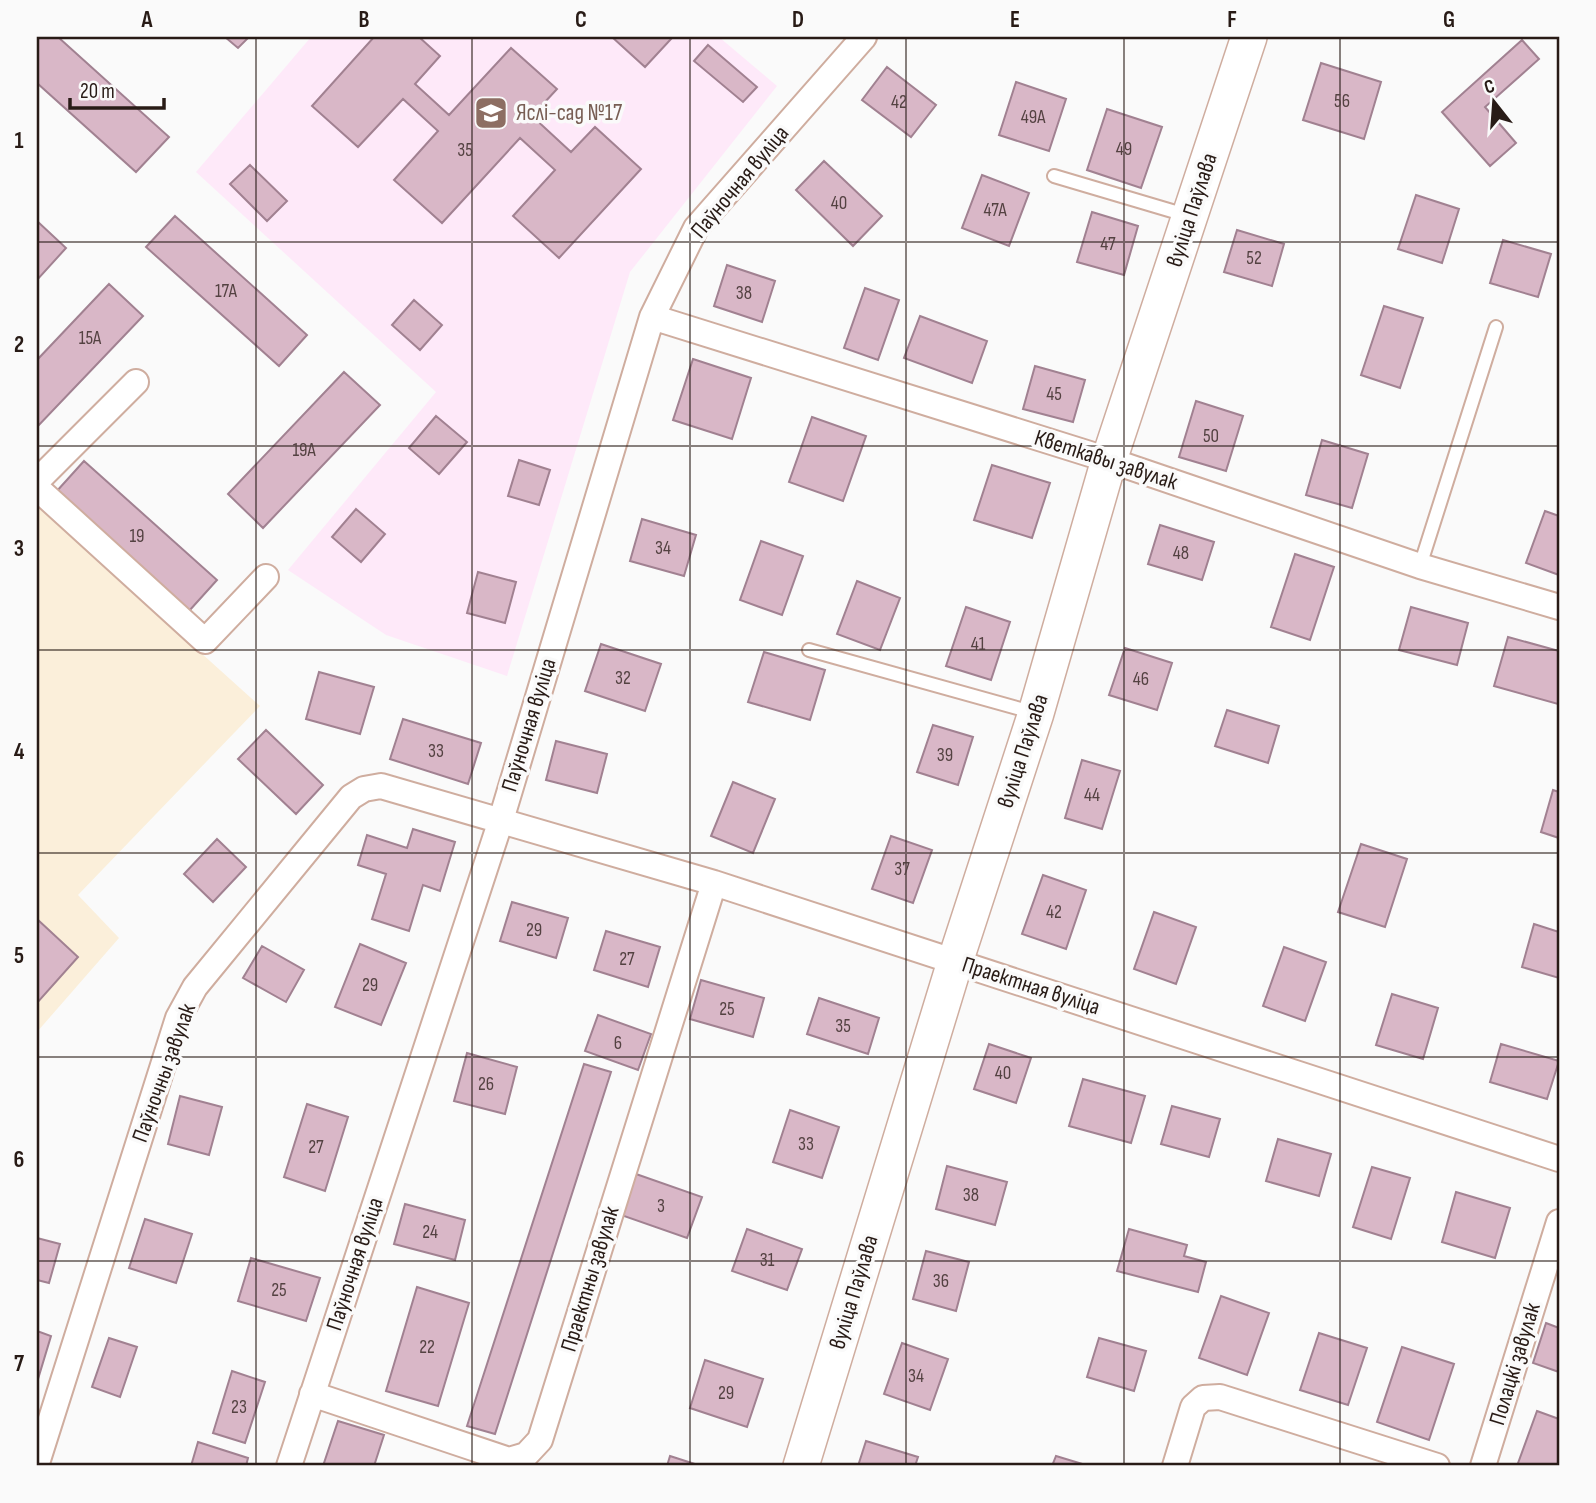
<svg xmlns="http://www.w3.org/2000/svg" width="1596" height="1503" viewBox="0 0 1596 1503" font-family="'Sofia Sans Condensed',sans-serif">
<style>
.industrial{fill:#fbefda}
.education{fill:#fee9f9}
.building{fill:#d9b7c7;stroke:#a18191;stroke-width:2}
.lines{fill:none;stroke-linecap:round;stroke-linejoin:round}
.lane-casing{stroke:#cfad9f;stroke-width:16}
.street-casing{stroke:#cfad9f;stroke-width:28}
.secondary-casing{stroke:#cfad9f;stroke-width:38}
.lane{stroke:#fff;stroke-width:12}
.street{stroke:#fff;stroke-width:24}
.secondary{stroke:#fff;stroke-width:35}
.grid{fill:none;stroke:#281b16;stroke-width:2;stroke-opacity:0.55}
.labels{text-anchor:middle;dominant-baseline:central;stroke-width:7;stroke-linejoin:round;paint-order:stroke}
.number-label{font-size:19px;fill:#544242}
.education-label{font-size:23px;fill:#785e54;stroke:#fafafa;text-anchor:start}
.street-label{font-size:23px;fill:#281b16;stroke:#fafafa}
.neatline{fill:none;stroke:#281b16;stroke-width:2.5}
.grid-label{font-size:23px;text-anchor:middle;font-weight:bold;fill:#281b16}
</style>
<rect width="100%" height="100%" fill="#fafafa"/>
<!-- industrial -->
<path class="industrial" d="M37,505L260,706L78,895L119,938L37,1032Z"/>
<!-- education -->
<path class="education" d="M311,37H719L777,86L630,272L507,676L386,635L288,570L436,392L196,172Z"/>
<!-- building -->
<path class="building" d="M37,37H58L169,137L136,172L37,83Z
M225,37H249L238,48Z
M374,37H419L440,56L415,84L449,115L511,48L557,89L532,116L571,152L595,127L641,169L559,258L513,216L555,170L520,138L442,223L394,180L438,131L403,99L358,147L312,106Z
M612,37H669L671,39L645,67Z
M1522,40L1539,59L1485,107L1516,143L1490,166L1442,112Z
M708,45L757,87L743,102L694,61Z
M1321,63L1381,82L1364,139L1303,120Z
M887,67L936,105L911,137L862,100Z
M1016,82L1066,99L1049,151L999,135Z
M1107,109L1162,127L1141,188L1087,170Z
M824,161L882,216L853,246L796,190Z
M250,165L287,201L267,221L230,184Z
M982,175L1029,193L1009,246L962,228Z
M1416,195L1459,209L1442,263L1398,249Z
M1092,212L1138,226L1124,275L1077,262Z
M175,216L307,335L279,366L146,247Z
M37,221L66,248L37,280Z
M1237,230L1284,244L1272,286L1224,272Z
M1503,240L1551,254L1538,297L1490,283Z
M727,265L775,281L762,322L714,306Z
M109,284L143,316L37,427V360Z
M865,288L899,300L878,360L844,348Z
M414,300L442,325L420,350L392,325Z
M1384,306L1423,318L1400,388L1361,375Z
M920,316L987,341L972,383L904,358Z
M693,359L751,378L732,439L673,420Z
M1035,366L1085,380L1073,422L1023,409Z
M344,372L380,405L263,528L228,494Z
M1196,401L1243,416L1226,471L1179,457Z
M436,416L467,442L439,474L409,448Z
M812,417L866,436L843,501L789,482Z
M1322,440L1368,454L1352,508L1306,495Z
M519,460L550,470L539,505L508,496Z
M84,461L217,580L189,611L56,492Z
M992,465L1050,483L1032,538L974,520Z
M356,509L385,534L361,562L332,537Z
M1545,511L1559,516V575L1526,563Z
M642,519L696,535L684,576L630,561Z
M1160,525L1214,542L1202,580L1148,564Z
M761,541L803,556L782,615L740,600Z
M1295,554L1334,567L1310,640L1271,627Z
M478,572L516,582L505,623L467,613Z
M857,581L900,598L880,650L837,634Z
M966,607L1010,622L991,680L946,666Z
M1411,607L1468,623L1457,665L1399,650Z
M1508,637L1559,651L1558,704L1494,686Z
M601,644L661,664L645,711L585,691Z
M1125,648L1172,663L1157,710L1109,695Z
M764,652L825,670L810,720L748,702Z
M319,672L374,687L360,734L306,719Z
M1227,710L1279,726L1268,763L1215,746Z
M403,719L481,743L468,784L390,759Z
M933,725L973,737L958,785L917,772Z
M266,730L323,785L296,814L238,759Z
M556,741L607,754L597,793L546,780Z
M1082,760L1120,771L1102,829L1065,818Z
M733,782L775,799L753,853L711,836Z
M1553,790L1559,792V838L1541,832Z
M413,829L455,842L440,891L423,885L409,931L372,919L386,874L358,865L367,835L407,848Z
M891,836L932,850L913,903L872,889Z
M217,839L246,867L213,902L184,874Z
M1361,844L1407,859L1385,927L1338,912Z
M1043,875L1086,890L1066,949L1022,934Z
M512,902L568,918L556,958L500,941Z
M1154,912L1196,927L1176,984L1134,969Z
M37,919L78,957L37,1003Z
M1534,924L1559,932V978L1522,967Z
M606,931L660,947L648,987L594,970Z
M360,944L406,963L381,1025L335,1007Z
M262,946L304,970L286,1002L243,978Z
M1284,947L1326,962L1305,1021L1263,1006Z
M701,980L764,998L753,1037L690,1019Z
M1392,994L1438,1008L1423,1059L1376,1045Z
M819,998L879,1018L868,1054L807,1034Z
M598,1015L651,1034L638,1070L585,1051Z
M989,1044L1031,1058L1016,1103L974,1089Z
M1501,1044L1559,1061L1547,1099L1490,1082Z
M467,1053L517,1067L505,1114L454,1101Z
M584,1064L611,1072L495,1434L467,1426Z
M1083,1079L1145,1096L1131,1143L1069,1126Z
M180,1096L222,1107L209,1155L168,1144Z
M307,1104L348,1117L325,1191L284,1177Z
M1172,1106L1220,1119L1209,1157L1161,1144Z
M790,1110L839,1127L822,1178L773,1162Z
M1278,1139L1331,1154L1319,1196L1266,1181Z
M947,1166L1007,1182L995,1225L936,1209Z
M1372,1167L1410,1178L1391,1239L1353,1227Z
M636,1174L702,1197L687,1238L621,1215Z
M1456,1192L1510,1208L1495,1258L1442,1242Z
M405,1204L465,1220L455,1260L394,1244Z
M145,1219L192,1234L176,1283L129,1268Z
M747,1229L802,1249L787,1290L732,1271Z
M1129,1229L1187,1245L1184,1256L1206,1262L1198,1292L1117,1271Z
M37,1238L60,1244L49,1283L37,1280Z
M926,1251L969,1262L956,1311L913,1299Z
M251,1258L320,1278L306,1321L238,1301Z
M417,1287L469,1303L438,1406L386,1391Z
M1221,1296L1269,1313L1247,1375L1199,1358Z
M1546,1323L1559,1328V1372L1533,1363Z
M37,1331L51,1336L38,1379L37,1378Z
M1319,1333L1367,1348L1348,1405L1300,1390Z
M109,1338L137,1347L120,1397L92,1387Z
M1099,1338L1146,1351L1134,1391L1087,1377Z
M902,1343L948,1359L930,1410L884,1394Z
M1402,1347L1454,1364L1429,1440L1377,1422Z
M705,1360L763,1379L747,1427L690,1408Z
M232,1371L265,1382L245,1443L213,1433Z
M1537,1411L1559,1419V1466H1517Z
M338,1421L384,1435L374,1466H323Z
M866,1441L918,1457L915,1466H858Z
M198,1442L248,1458L246,1466H191Z
M670,1456L701,1466H667Z
M1056,1456L1089,1466H1052Z"/>
<g class="lines">
<defs>
<path id="lane" d="M1054,176L1189,216
M1420,566L1496,327
M809,650L1035,713"/>
<path id="street" d="M652,317L1109,460L1420,566L1559,607
M37,481L136,382
M37,488L205,641L266,577
M312,1394L509,1460L526,1455L540,1440L714,883
M37,1463L178,1018L195,987L351,797L364,789L381,786L714,883L1559,1159
M289,1466L501,820L652,317L696,228L864,37
M1175,1466L1193,1407L1203,1398L1220,1397L1437,1466
M1483,1466L1559,1222"/>
<path id="secondary" d="M801,1466L955,962L1036,713L1109,460L1249,37"/>
</defs>
<!-- lane casing -->
<use href="#lane" class="lane-casing"/>
<!-- street casing -->
<use href="#street" class="street-casing"/>
<!-- secondary casing -->
<use href="#secondary" class="secondary-casing"/>
<!-- lane -->
<use href="#lane" class="lane"/>
<!-- street -->
<use href="#street" class="street"/>
<!-- secondary -->
<use href="#secondary" class="secondary"/>
</g>
<!-- grid -->
<path class="grid" d="M256,37V1466M472,37V1466M690,37V1466M906,37V1466M1124,37V1466M1340,37V1466M37,242H1559M37,446H1559M37,650H1559M37,853H1559M37,1057H1559M37,1261H1559"/>
<!-- icons -->
<defs>
<symbol id="school-square" viewBox="-11 -11 22 22"><rect x="-9" y="-9" width="18" height="18" rx="4" fill="#8d6e63" stroke="#fafafa"/><path d="M0-5L7-2L0 1L-7-2ZM-4 1L0 2.5L4 1V4Q0 6-4 4Z" fill="#fff"/></symbol>
</defs>
<g fill-rule="evenodd">
<use href="#school-square" x="472" y="94" width="38" height="38"/>
</g>
<g class="labels">
<!-- number labels -->
<g class="number-label">
<text x="1342" y="101">56</text>
<text x="899" y="102">42</text>
<text x="1033" y="117">49А</text>
<text x="1124" y="149">49</text>
<text x="465" y="150">35</text>
<text x="839" y="203">40</text>
<text x="995" y="210">47А</text>
<text x="1108" y="244">47</text>
<text x="1254" y="258">52</text>
<text x="226" y="291">17А</text>
<text x="744" y="293">38</text>
<text x="90" y="338">15А</text>
<text x="1054" y="394">45</text>
<text x="1211" y="436">50</text>
<text x="304" y="450">19А</text>
<text x="137" y="536">19</text>
<text x="663" y="548">34</text>
<text x="1181" y="553">48</text>
<text x="978" y="644">41</text>
<text x="623" y="678">32</text>
<text x="1141" y="679">46</text>
<text x="436" y="751">33</text>
<text x="945" y="755">39</text>
<text x="1092" y="795">44</text>
<text x="902" y="869">37</text>
<text x="1054" y="912">42</text>
<text x="534" y="930">29</text>
<text x="627" y="959">27</text>
<text x="370" y="985">29</text>
<text x="727" y="1009">25</text>
<text x="843" y="1026">35</text>
<text x="618" y="1043">6</text>
<text x="1003" y="1073">40</text>
<text x="486" y="1084">26</text>
<text x="806" y="1144">33</text>
<text x="316" y="1147">27</text>
<text x="971" y="1195">38</text>
<text x="661" y="1206">3</text>
<text x="430" y="1232">24</text>
<text x="767" y="1260">31</text>
<text x="941" y="1281">36</text>
<text x="279" y="1290">25</text>
<text x="427" y="1347">22</text>
<text x="916" y="1376">34</text>
<text x="726" y="1393">29</text>
<text x="239" y="1407">23</text>
</g>
<!-- education labels -->
<g class="education-label">
<text x="516" y="113">Яслі-сад №17</text>
</g>
<!-- street labels -->
<g class="street-label">
<text transform="translate(740 182) rotate(-50)">Паўночная вуліца</text>
<text transform="translate(1192 210) rotate(-72)">вуліца Паўлава</text>
<text transform="translate(1106 460) rotate(18)">Кветкавы завулак</text>
<text transform="translate(529 725) rotate(-73)">Паўночная вуліца</text>
<text transform="translate(1023 751) rotate(-72)">вуліца Паўлава</text>
<text transform="translate(1031 986) rotate(18)">Праектная вуліца</text>
<text transform="translate(164 1073) rotate(-70)">Паўночны завулак</text>
<text transform="translate(355 1264) rotate(-72)">Паўночная вуліца</text>
<text transform="translate(590 1279) rotate(-73)">Праектны завулак</text>
<text transform="translate(854 1292) rotate(-73)">вуліца Паўлава</text>
<text transform="translate(1515 1364) rotate(-73)">Полацкі завулак</text>
</g>
</g>
<!-- border -->
<rect width="1596" height="1503" fill="none" stroke="#fafafa" stroke-width="77"/>
<!-- north arrow -->
<g transform="translate(1494 102) rotate(343)" stroke="#fafafa" stroke-width="5" paint-order="stroke">
<path d="M0-5L12 26L0 18L-12 26Z" fill="#281b16"/>
<text y="-10" font-size="19" font-weight="bold" text-anchor="middle" fill="#281b16">С</text>
</g>
<!-- scale -->
<path d="M70 98v10h94v-10" fill="none" stroke="#281b16" stroke-width="3.5"/>
<text x="80" y="98" font-size="21" fill="#281b16" stroke="#fafafa" stroke-width="5" paint-order="stroke">20 m</text>
<rect x="38" y="38" width="1520" height="1426" class="neatline"/>
<g class="grid-label">
<text x="147" y="27">A</text>
<text x="364" y="27">B</text>
<text x="581" y="27">C</text>
<text x="798" y="27">D</text>
<text x="1015" y="27">E</text>
<text x="1232" y="27">F</text>
<text x="1449" y="27">G</text>
<text x="19" y="148">1</text>
<text x="19" y="352">2</text>
<text x="19" y="556">3</text>
<text x="19" y="759">4</text>
<text x="19" y="963">5</text>
<text x="19" y="1167">6</text>
<text x="19" y="1371">7</text>
</g>
</svg>
